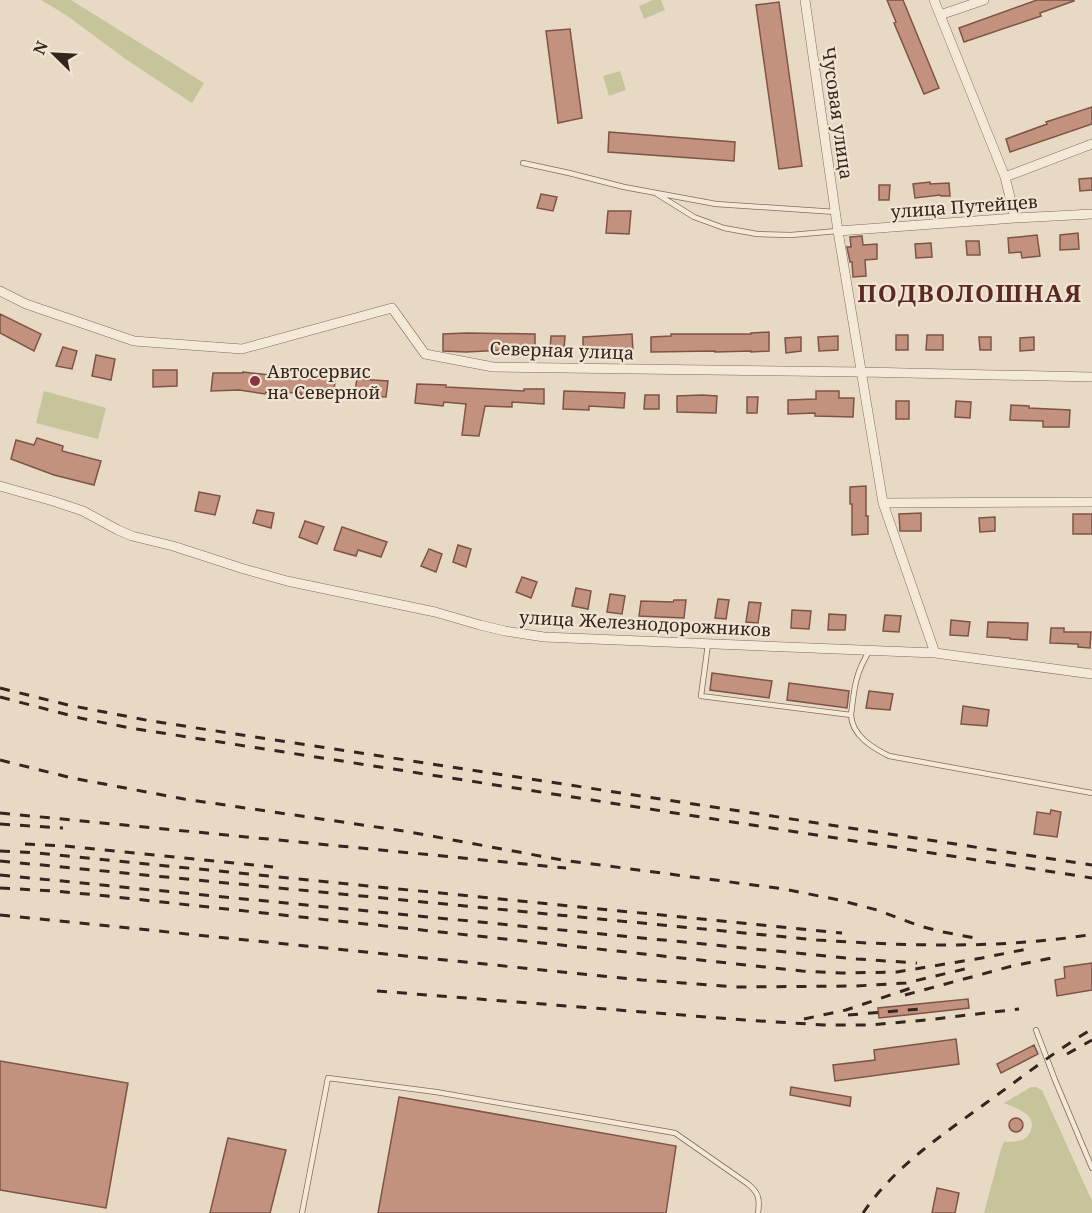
<svg xmlns="http://www.w3.org/2000/svg" width="1092" height="1213" viewBox="0 0 1092 1213" font-family="'Noto Serif',serif">
<style>
.green{fill:#c5c49a}
.building{fill:#c2927f;stroke:#7d5446;stroke-width:1.5}
.lines{fill:none;stroke-linecap:round;stroke-linejoin:round}
.service-casing{stroke:#816c5d;stroke-width:6}
.minor-casing{stroke:#816c5d;stroke-width:10}
.service{stroke:#f4e8d7;stroke-width:4.5}
.minor{stroke:#f4e8d7;stroke-width:9}
.rail{stroke:#33261f;stroke-width:3;stroke-dasharray:10 10;stroke-linecap:butt}
.poi-dot{fill:#893440;stroke:#f1e4d3;stroke-width:2}
.labels{text-anchor:middle;dominant-baseline:central;stroke-width:4.5;stroke-linejoin:round;paint-order:stroke}
.street-label{font-size:18px;fill:#33261f;stroke:#f1e4d3}
.poi-label{font-size:18px;fill:#33261f;stroke:#f1e4d3;text-anchor:start}
.district-label{font-size:24px;font-weight:bold;letter-spacing:1.5px;fill:#5b2824;stroke:#f1e4d3}
</style>
<rect width="100%" height="100%" fill="#e8d9c5"/>
<!-- green -->
<path class="green" d="M41,0H71L204,83L192,103L127,60L66,15Z
M653,0H661L665,10L644,19L639,6Z
M620,71L626,90L609,96L603,76Z
M44,391L106,408L98,439L36,423Z
M1031,1087H1036L1042,1090L1092,1201V1213H984L1001,1149L1004,1142C1011,1142 1018,1142 1024,1139C1033,1133 1035,1120 1026,1114C1020,1109 1011,1106 1004,1103Z"/>
<!-- building -->
<path class="building" d="M887,0H903L939,88L924,94L894,23L896,22Z
M1037,0H1074V1L1040,13L1041,16L964,42L959,28Z
M779,2L802,166L779,169L756,5Z
M570,29L582,118L558,123L546,31Z
M1092,107V124L1010,152L1006,139L1047,124L1046,122Z
M609,132L735,142L734,161L608,152Z
M1092,178V190L1080,191L1079,179Z
M930,182V184L949,183L950,196H941L940,195L915,198L913,184Z
M879,185H890L889,200H879Z
M541,194L557,197L553,211L537,208Z
M608,211H631L629,234L606,233Z
M1078,233L1079,249L1060,250V235Z
M1037,235L1040,256L1022,258L1021,252L1009,253L1008,238Z
M862,236L863,245L877,244V259L865,260L866,276L853,277L852,262H850L847,247H851L850,237Z
M966,241H979L980,255H967Z
M931,243L932,257L916,258L915,244Z
M0,314L41,334L34,351L0,333Z
M769,332V351L751,352V351L715,352V351L651,352V337L671,336V334H751V333Z
M467,333L535,334V350H506L466,352L443,351V334Z
M632,334L633,351L583,352V337Z
M896,335H908V350H896Z
M927,335H943V350H926Z
M551,336H565L564,350H550Z
M838,336V350L819,351L818,337Z
M801,337V351L786,353L785,338Z
M979,337H991V350H980Z
M1034,337V350L1020,351V338Z
M63,347L77,351L72,369L56,366Z
M96,355L115,359L111,380L92,376Z
M153,370H177V386L153,387Z
M243,372L271,375L335,378L334,396L301,395V393L266,392L265,394L239,390L211,391L213,373H243Z
M357,379L388,381L386,397L354,396Z
M417,384L446,385V387L524,391V389H544V404L512,402V407L485,406L479,436L462,435L466,404L444,402L443,406L415,403Z
M564,391L625,393L624,408L589,406V410L563,409Z
M816,391H839V398H854L853,417L815,416V413L788,414V400L816,399Z
M645,395H659V409H644Z
M702,395L717,396L716,413L677,412V396Z
M747,397H758L757,413H747Z
M896,401H909V419H896Z
M956,401L971,402L970,418L955,417Z
M1011,405L1029,406V408L1070,410L1069,427H1043V421L1010,420Z
M37,438L63,446L62,451L101,461L94,485L54,475L11,459L16,440L34,445Z
M866,486V516H868V534L852,535V504H850V487Z
M199,492L220,496L215,515L195,511Z
M257,510L274,513L271,528L253,523Z
M921,513V531H900L899,514Z
M1073,514H1092V534H1073Z
M995,517V531L980,532L979,518Z
M305,521L324,527L317,544L299,537Z
M342,527L387,542L381,557L358,550L356,556L334,550Z
M458,545L471,549L466,567L453,562Z
M429,549L442,554L436,572L421,566Z
M522,577L537,582L531,598L516,592Z
M576,588L591,591L588,609L572,606Z
M610,594L625,596L622,614L607,612Z
M718,599L729,600L726,619L715,618Z
M674,600H686L684,618L639,616L641,601L673,602Z
M749,602L761,603L758,623L746,622Z
M792,610L811,611L809,629L791,628Z
M829,614L846,615L845,630H828Z
M885,615L901,616L899,632L883,631Z
M951,620L970,622L968,636L950,635Z
M988,622L1028,623L1027,640L1010,639V638L987,637Z
M1051,628H1064V632H1091L1090,648L1078,647V644L1050,643Z
M712,673L772,681L769,698L710,690Z
M789,683L849,691L847,708L787,700Z
M869,691L893,694L890,710L866,708Z
M963,706L989,710L987,726L961,724Z
M1051,810L1061,812L1057,837L1034,834L1037,812L1050,814Z
M1092,963V990L1057,996L1055,980L1065,978L1064,967Z
M968,999L969,1008L879,1018L878,1008Z
M956,1039L959,1064L835,1081L833,1065L875,1060L874,1050Z
M1034,1045L1038,1054L1001,1073L997,1064Z
M0,1061L128,1083L106,1208L0,1190Z
M791,1087L851,1097L850,1106L790,1095Z
M399,1097L676,1146L666,1213H378Z
M1009 1125a7 7 0 1 1 14 0a7 7 0 1 1-14 0Z
M228,1138L286,1150L270,1213H210Z
M937,1188L959,1193L955,1213H932Z"/>
<g class="lines">
<defs>
<path id="service" d="M523,163L569,173L624,187L716,204L836,212
M657,194L694,217L724,228L757,234L791,235L837,231
M708,644L701,696L851,715C854,690 855,673 870,650
M851,715C852,736 873,748 889,756L1092,793
M1036,1030L1055,1080L1092,1168
M302,1213L328,1078L436,1092L675,1133L748,1184C759,1193 760,1199 758,1213"/>
<path id="minor" d="M805,0L838,231L883,503L935,653
M934,0L1005,177L1015,218
M940,15L984,0
M1005,177L1092,144
M838,231L1015,218L1092,214
M0,291L26,304L134,341L242,349L392,308L425,354L493,367L863,372L1092,377
M0,486L53,501L83,511L118,530L132,536L173,546L244,569L287,581L435,612L480,625L505,631L544,637L935,653L1092,674
M883,503L1092,502"/>
</defs>
<!-- service casing -->
<use href="#service" class="service-casing"/>
<!-- minor casing -->
<use href="#minor" class="minor-casing"/>
<!-- service -->
<use href="#service" class="service"/>
<!-- minor -->
<use href="#minor" class="minor"/>
<!-- rail -->
<path class="rail" d="M0,688L68,705L151,721L1092,865
M0,697L80,718L130,728L1092,878
M0,760L72,778L184,799L404,831L562,860L784,889L839,900L877,910L920,926L943,932L975,938
M0,813L566,868
M0,824L63,828
M25,844L64,846L273,867
M0,851L37,853L842,933
M0,861L817,940C907,946 998,949 1088,935
M0,875L857,959L917,963
M0,888L54,891L97,895L802,971L842,973L897,972L982,958L1032,948
M0,915L642,980L735,987L856,986L906,983L969,968
M377,991L745,1020L824,1025H869L926,1020L1019,1009
M905,995L1012,966L1057,957
M848,1015L920,1009
M804,1019L846,1010L914,987
M1067,1054L1092,1040
M863,1213C894,1167 942,1135 986,1103C1021,1078 1055,1051 1092,1029"/>
</g>
<!-- markers -->
<circle class="poi-dot" cx="255" cy="381" r="6"/>
<g class="labels">
<!-- street labels -->
<g class="street-label">
<text transform="translate(838 113) rotate(82)">Чусовая улица</text>
<text transform="translate(964 206) rotate(-4)">улица Путейцев</text>
<text transform="translate(562 350) rotate(2)">Северная улица</text>
<text transform="translate(645 623) rotate(3)">улица Железнодорожников</text>
</g>
<!-- poi labels -->
<g class="poi-label">
<text x="267" y="371">Автосервис<tspan x="267" dy="21">на Северной</tspan></text>
</g>
<!-- district labels -->
<g class="district-label">
<text x="970" y="292">ПОДВОЛОШНАЯ</text>
</g>
</g>
<!-- north arrow -->
<g transform="translate(54 54) rotate(294)" stroke="#f1e4d3" stroke-width="4.5" paint-order="stroke">
<path d="M0-4.5L10 22L0 15L-10 22Z" fill="#33261f"/>
<text y="-9" font-size="16" font-weight="bold" text-anchor="middle" fill="#33261f">N</text>
</g>
</svg>
